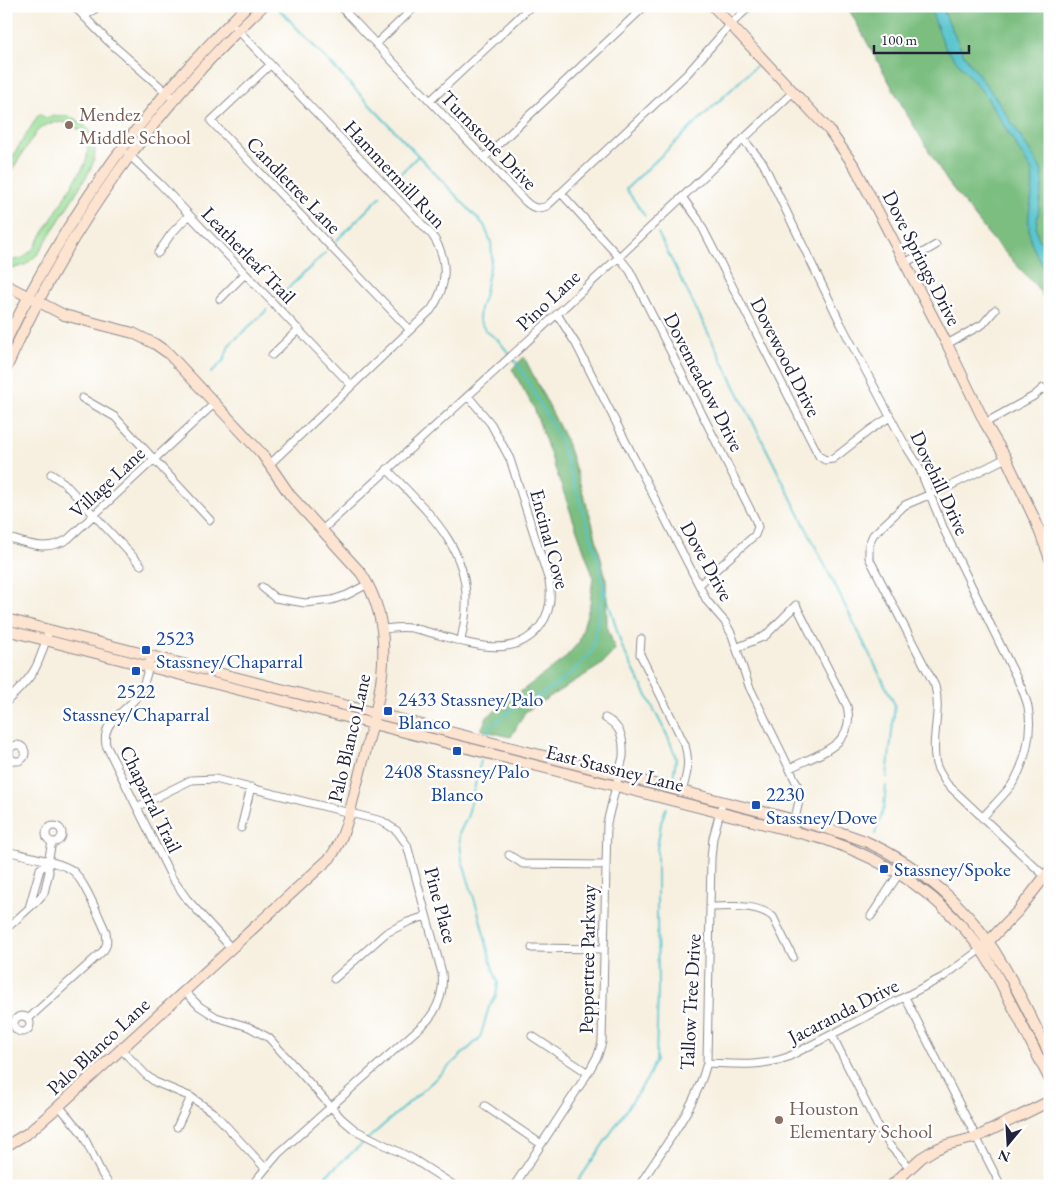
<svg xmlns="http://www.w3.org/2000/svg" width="1056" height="1192" viewBox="0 0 1056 1192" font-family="'EB Garamond',serif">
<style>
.green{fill:#9adf97;stroke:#5e8069}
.forest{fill:#7bbe80;stroke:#4e705e}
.water{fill:#57c4cd;stroke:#3c7384}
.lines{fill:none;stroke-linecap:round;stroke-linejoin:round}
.stream{stroke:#57c4cd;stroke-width:2}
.street-casing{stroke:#8c898e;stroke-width:9}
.secondary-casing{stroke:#8c898e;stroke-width:12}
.street{stroke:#fff;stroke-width:7}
.secondary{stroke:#fde4d1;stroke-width:10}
.education-dot{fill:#8d6e63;stroke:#fff;stroke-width:2}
.transit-dot{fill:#1a4fb4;stroke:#fff;stroke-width:2}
.labels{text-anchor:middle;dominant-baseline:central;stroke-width:5;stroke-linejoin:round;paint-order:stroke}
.education-label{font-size:20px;fill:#785e54;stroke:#fff;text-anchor:start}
.street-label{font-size:20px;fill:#22223b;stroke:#fff}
.transit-label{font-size:20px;fill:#164399;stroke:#fff;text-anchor:start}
</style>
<rect width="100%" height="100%" fill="#fff"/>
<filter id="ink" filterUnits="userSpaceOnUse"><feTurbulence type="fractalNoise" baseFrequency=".02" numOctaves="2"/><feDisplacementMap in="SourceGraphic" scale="10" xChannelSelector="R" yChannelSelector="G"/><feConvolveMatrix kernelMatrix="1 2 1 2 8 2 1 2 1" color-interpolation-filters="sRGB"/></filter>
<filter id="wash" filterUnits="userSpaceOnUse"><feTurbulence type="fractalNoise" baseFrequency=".0096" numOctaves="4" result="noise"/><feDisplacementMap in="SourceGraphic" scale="20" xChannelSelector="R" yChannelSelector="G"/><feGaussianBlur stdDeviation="1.12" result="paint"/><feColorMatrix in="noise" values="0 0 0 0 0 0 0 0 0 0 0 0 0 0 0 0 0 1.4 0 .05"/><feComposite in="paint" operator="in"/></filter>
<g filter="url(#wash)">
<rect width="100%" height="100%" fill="#f7f0e0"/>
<!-- green -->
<path class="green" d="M39,114L45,118C81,106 107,140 89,172L38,254L25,265L15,268H6V262L23,258L34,248L85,164C97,132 64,109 37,131L6,179V167Z"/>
<!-- forest -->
<path class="forest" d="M847,6H1050V306L1036,286L989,235L947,181L908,116Z
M524,357L567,442L592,522L606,579L607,625L615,650L601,665L525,712L511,737L481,730L487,717L564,659L579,642L590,604L593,576L534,408L512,369Z"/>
<!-- water -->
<path class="water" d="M929,6H941L964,55L998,101L1041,169L1043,180L1036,228L1038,237L1050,258V275C1035,255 1027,240 1029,215C1031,200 1034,187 1032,172L986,96L945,47Z"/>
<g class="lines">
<!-- stream -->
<path class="stream" d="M276,6L484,225L491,242L492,256L484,297L480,308L479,320L486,331L498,340L520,367L560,440L599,562L604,587L622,647L669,739L676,758L673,780
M393,181L418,156
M645,216L626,189L756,66
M658,233L895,705L887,777
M336,241L381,196
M279,297L325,253
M211,373L224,360L229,345L267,310
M489,733L490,726L512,710L544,693L568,676L587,658L593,647L603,589
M875,834L884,807L886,786
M314,1186L421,1092L480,1038L489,1007L496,996L498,983L492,966L478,911L462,860L459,834L468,815L481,760
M575,1186L647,1079L656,1060L658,990L657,913V849L661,823L666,808"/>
</g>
</g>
<g filter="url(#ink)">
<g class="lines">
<defs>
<path id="street" d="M74,6L107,40L174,99
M340,6L525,201C532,208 538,210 547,206L687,74L730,25L750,6
M84,17L99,6
M236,28L432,235C449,259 448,286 431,310L270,464
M376,44L416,6
M270,65L211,121L410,330
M430,101L531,6
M743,139L763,163L841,324L904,443L918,465L945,532L1022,689C1024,695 1027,701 1028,707C1033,733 1025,765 1011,786C1002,797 991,808 982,818
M128,154L160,184L352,386
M484,158L645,6
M561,193L619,257L630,271L755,519L758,527L755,535L699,585
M682,197L698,219L819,456L825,460L833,459L870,430L890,417
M158,253L171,234L189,215
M905,263L936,245
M220,299L245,274
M557,314L576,344L707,601L725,622L732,635L749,686L797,784L800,797L792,831
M947,344L983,324L995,310
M272,355L299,329
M82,398L115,417L210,520
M985,423L1034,396L1043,388L1050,393
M1006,458L952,485L905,505L873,535L869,544V558L935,686C942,712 930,738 936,764C938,771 943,778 947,784L1050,881
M387,469C425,510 469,545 466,606C466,617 463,629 461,640
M51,474L64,483L141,565
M322,530L619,257L793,92
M6,537C28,544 47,552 68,539L215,403
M262,587L275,598L305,603L332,600L347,595L368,584
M382,629C394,628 405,626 416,629C455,637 511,667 541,625C550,612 552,597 549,581L510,459L491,424L468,396
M641,639L640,654L685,745C690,762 687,775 682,791
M736,648L765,636L796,605L847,706C857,745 818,754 790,768
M151,656C148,668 146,683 139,694C127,712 101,720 106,745L172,878L187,899L232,949
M6,702C35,675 38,668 49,630
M9 753a8 8 0 1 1 16 0a8 8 0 1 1-16 0Z
M137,807L191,780L215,779L382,821L397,831L407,845L442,973C444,991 439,1007 427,1021L278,1154L251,1186
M46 834a8 8 0 1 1 16 0a8 8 0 1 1-16 0Z
M241,828L251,787
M6,851C22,855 62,862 73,871C84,880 99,917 106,932C107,939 108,945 103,951L28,1019
M509,855L523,864L606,865
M710,907C731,907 756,903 773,917L793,957
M29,908L40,869L48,862
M871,916L906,863
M6,929L37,901L44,893L49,872L48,862L52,842
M532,948L604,949
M334,979L386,933L408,922L426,916
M184,991L199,1006L216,1017L249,1027L269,1038L342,1119L355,1130L413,1159L455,1186
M905,997L1001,1186
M14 1024a8 8 0 1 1 16 0a8 8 0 1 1-16 0Z
M832,1035L877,1125L890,1146L910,1168
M532,1036L588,1073
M121,1049L146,1075L155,1082L191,1097L215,1114L265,1168
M707,1063C735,1064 761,1067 788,1057L943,977L981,949
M59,1106L82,1133L102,1174L110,1186
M485,1106L541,1144
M177,1127L191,1097
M514,1186L588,1073L598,1055L602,1042L607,823L623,757C624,738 621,726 605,718
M639,1186C664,1146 695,1109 707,1063L711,858L713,838L721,808"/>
<path id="secondary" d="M713,6L829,130L855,167L947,344L985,423L1006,458L1036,522L1050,559
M6,285L64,315L133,333L155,344L168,353L262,454L290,495L361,573C403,636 376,709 359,776C351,804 347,835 330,858L59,1106L28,1133L6,1146
M6,341C66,216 147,103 247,6
M6,369C65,232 155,108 263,6
M6,619L795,820C818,826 842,832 865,841C921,866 969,908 1000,960C1019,991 1034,1024 1050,1055
M6,630L827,840C889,861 941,896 980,948C993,966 1002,986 1012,1005C1025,1030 1037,1055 1050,1080
M984,946L1018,911L1050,870
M6,1184L7,1186
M891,1186L921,1158L934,1150L946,1145L977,1137L1050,1101"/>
</defs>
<!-- street casing -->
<use href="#street" class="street-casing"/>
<!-- secondary casing -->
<use href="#secondary" class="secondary-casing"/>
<!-- street -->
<use href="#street" class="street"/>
<!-- secondary -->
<use href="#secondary" class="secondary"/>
</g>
</g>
<!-- markers -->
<g class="education-dot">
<circle cx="69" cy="125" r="5"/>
<circle cx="779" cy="1120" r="5"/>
</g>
<g class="transit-dot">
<rect x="141" y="645" width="10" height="10" rx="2.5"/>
<rect x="131" y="666" width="10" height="10" rx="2.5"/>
<rect x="383" y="706" width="10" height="10" rx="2.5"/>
<rect x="452" y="746" width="10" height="10" rx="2.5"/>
<rect x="751" y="800" width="10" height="10" rx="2.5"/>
<rect x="879" y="864" width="10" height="10" rx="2.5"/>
</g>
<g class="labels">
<!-- education labels -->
<g class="education-label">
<text x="79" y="114">Mendez<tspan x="79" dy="23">Middle School</tspan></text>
<text x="789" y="1108">Houston<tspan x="789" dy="23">Elementary School</tspan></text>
</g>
<!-- street labels -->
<g class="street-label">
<text transform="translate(489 140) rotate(46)">Turnstone Drive</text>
<text transform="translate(395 174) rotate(47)">Hammermill Run</text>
<text transform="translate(294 185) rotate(46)">Candletree Lane</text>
<text transform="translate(249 255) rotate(46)">Leatherleaf Trail</text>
<text transform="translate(922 258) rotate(63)">Dove Springs Drive</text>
<text transform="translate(548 300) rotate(-43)">Pino Lane</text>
<text transform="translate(786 357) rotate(63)">Dovewood Drive</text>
<text transform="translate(704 382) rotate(63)">Dovemeadow Drive</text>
<text transform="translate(107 482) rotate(-43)">Village Lane</text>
<text transform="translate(940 483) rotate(65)">Dovehill Drive</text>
<text transform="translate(550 539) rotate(75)">Encinal Cove</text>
<text transform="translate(707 561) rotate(61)">Dove Drive</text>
<text transform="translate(349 738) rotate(-77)">Palo Blanco Lane</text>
<text transform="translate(615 768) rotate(14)">East Stassney Lane</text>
<text transform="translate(151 799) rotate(64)">Chaparral Trail</text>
<text transform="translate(441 905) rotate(75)">Pine Place</text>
<text transform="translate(587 959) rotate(-89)">Peppertree Parkway</text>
<text transform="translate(690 1002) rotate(-87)">Tallow Tree Drive</text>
<text transform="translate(843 1011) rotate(-27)">Jacaranda Drive</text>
<text transform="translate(98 1046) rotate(-43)">Palo Blanco Lane</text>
</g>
<!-- transit labels -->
<g class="transit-label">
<text x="156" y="638">2523<tspan x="156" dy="23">Stassney/Chaparral</tspan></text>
<text x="136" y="691" text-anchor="middle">2522<tspan x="136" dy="23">Stassney/Chaparral</tspan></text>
<text x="398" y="699">2433 Stassney/Palo<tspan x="398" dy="23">Blanco</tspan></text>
<text x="457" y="771" text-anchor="middle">2408 Stassney/Palo<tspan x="457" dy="23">Blanco</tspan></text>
<text x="766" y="794">2230<tspan x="766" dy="23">Stassney/Dove</tspan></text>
<text x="894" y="869">Stassney/Spoke</text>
</g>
</g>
<!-- margin -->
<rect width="1056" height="1192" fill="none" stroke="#fff" stroke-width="25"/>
<!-- north arrow -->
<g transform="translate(1008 1144) rotate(198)" stroke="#ffffff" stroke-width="4" paint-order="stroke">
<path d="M0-4L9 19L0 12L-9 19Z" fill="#22223b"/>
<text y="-8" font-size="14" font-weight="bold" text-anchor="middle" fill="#22223b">N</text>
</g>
<!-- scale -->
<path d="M874 45v8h95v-8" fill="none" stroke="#22223b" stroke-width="2.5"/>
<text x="881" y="45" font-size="15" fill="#22223b" stroke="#ffffff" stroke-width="4" paint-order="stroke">100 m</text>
</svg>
